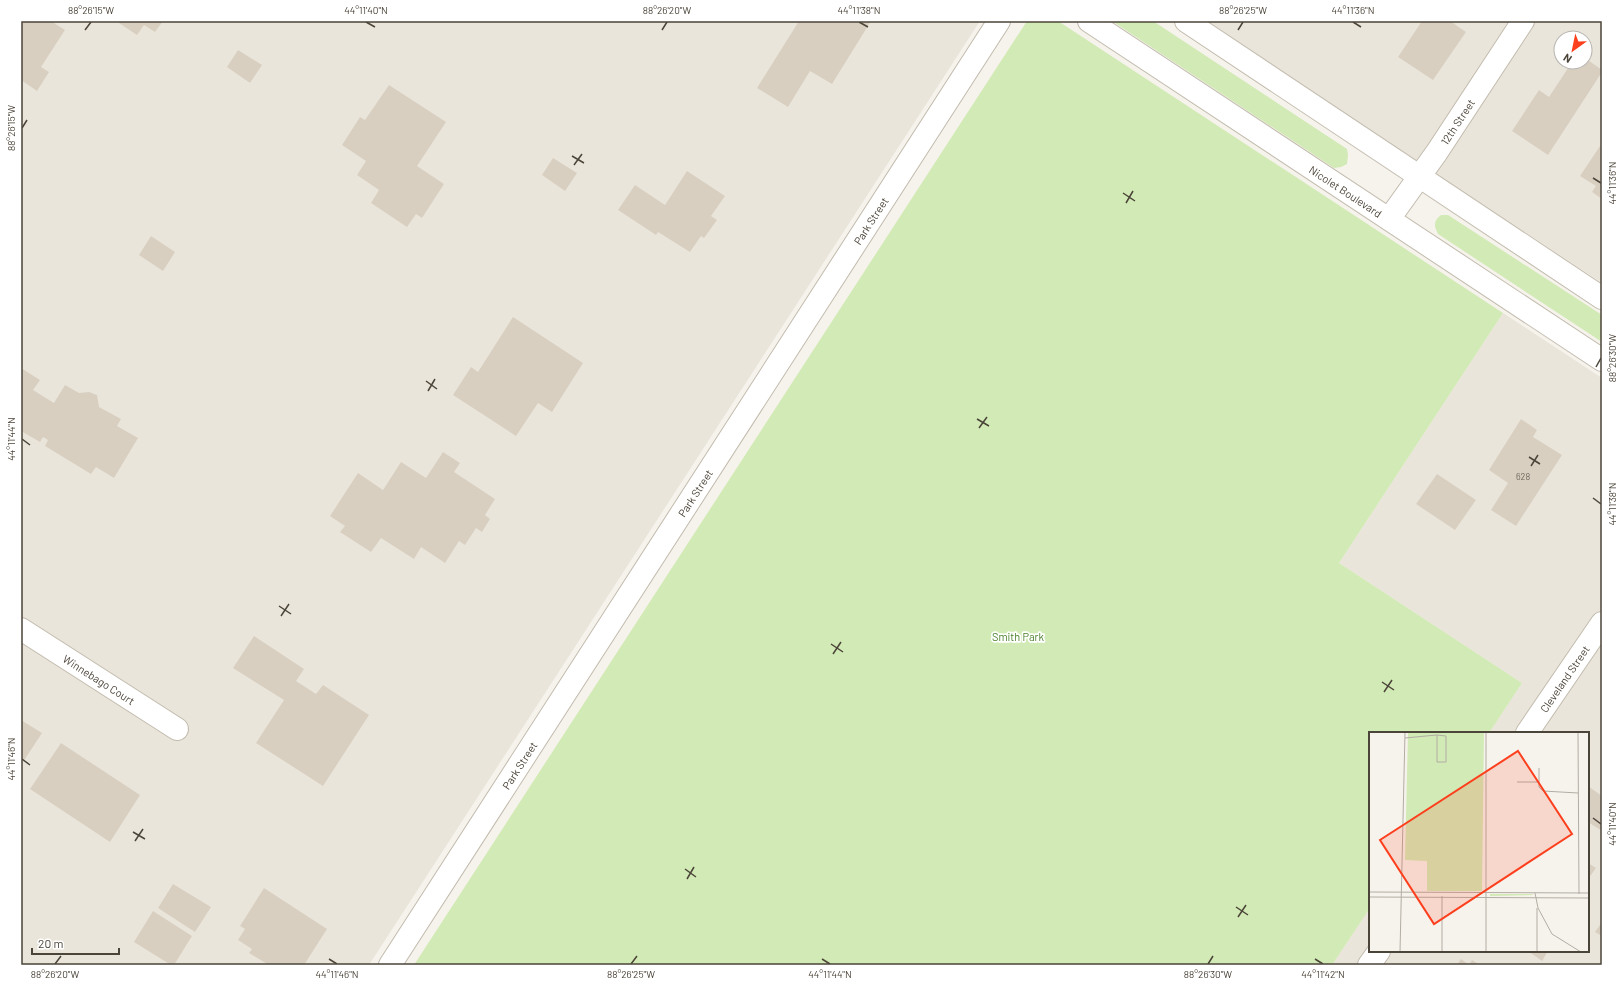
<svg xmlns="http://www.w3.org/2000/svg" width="1623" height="986" viewBox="0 0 1623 986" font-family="Barlow,sans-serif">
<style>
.residential{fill:#eae5da;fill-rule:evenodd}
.green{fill:#d2eab5}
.building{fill:#d8cfc1}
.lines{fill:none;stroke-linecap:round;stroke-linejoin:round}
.minor-casing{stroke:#c2bbae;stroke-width:24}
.minor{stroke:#fff;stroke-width:22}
.ticks{fill:none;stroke:#4b4439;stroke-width:1.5}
.labels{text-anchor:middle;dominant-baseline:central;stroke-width:3.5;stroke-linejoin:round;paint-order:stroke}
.number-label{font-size:9px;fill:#6e675b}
.street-label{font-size:11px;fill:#4b4439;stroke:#fff}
.park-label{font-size:11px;fill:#4a7f2a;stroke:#fff}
.inset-road{fill:none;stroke:#b2ada4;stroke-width:1}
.view{fill:#fc3f1d;fill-opacity:0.15;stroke:#fc3f1d;stroke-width:2}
.inset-edge{fill:none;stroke:#4b4439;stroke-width:2}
.neatline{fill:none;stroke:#4b4439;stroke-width:1.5}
.ticks-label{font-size:10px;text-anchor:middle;fill:#4b4439}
</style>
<rect width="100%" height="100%" fill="#f6f3ec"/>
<!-- residential -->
<path class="residential" d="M21,21H980L369,965H21Z
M1202,21H1602V283ZM1561,38H1585V62H1561Z
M1503,313L1602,378V965H1332L1370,908V951H1588V733H1489L1522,683L1339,563Z"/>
<!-- green -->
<path class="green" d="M1027,21H1058L1503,313L1339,563L1522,683L1489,733H1370V908L1332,965H414Z
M1112,21H1153L1347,149L1348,155L1347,164L1341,167L1334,168Z
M1441,215H1448L1602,315V342L1438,234C1434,226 1433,221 1441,215Z"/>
<!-- building -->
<path class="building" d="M21,21H51L65,30L41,67L49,72L37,91L21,80Z
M116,21H163L155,32L144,25L137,35Z
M799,21H871L832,84L810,71L788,107L757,88Z
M1422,21H1450L1466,32L1433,80L1398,57Z
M238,50L262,65L250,83L227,67Z
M1585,58L1602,70V72L1548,155L1512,131L1539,90L1549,97L1572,62H1585Z
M389,85L446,122L417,166L444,184L422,218L416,214L407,227L371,203L379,190L357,175L366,161L342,145L360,117L365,120Z
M1602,143V199L1592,192L1596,186L1580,176Z
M553,158L577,173L565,191L542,175Z
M687,171L725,196L711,216L717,220L704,238L701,236L690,252L658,232L656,235L618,210L635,185L665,205Z
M151,236L175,252L163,271L139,255Z
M513,317L583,363L552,412L538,403L516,436L453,395L471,367L478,372Z
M21,368L40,380L33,390L54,403L65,385L79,393L89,392L97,395L99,407L121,419L117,426L138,438L114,478L96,467L91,474L45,446L48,440L43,437L40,442L21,431Z
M1521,419L1537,430L1533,437L1562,455L1516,526L1491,510L1508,483L1489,470Z
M443,452L460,463L454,472L495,499L485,515L490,519L482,532L476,528L465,545L459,541L445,563L421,547L414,559L381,538L371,552L340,532L345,526L330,516L358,473L383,490L401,462L426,478Z
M1437,474L1476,500L1455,530L1416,504Z
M254,636L304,669L296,681L316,694L323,685L369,715L323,786L256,743L284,700L233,668Z
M21,720L42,733L21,765Z
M61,743L140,795L110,842L30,789Z
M1588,786L1602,796V831L1588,822Z
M1588,863L1596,868L1588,879Z
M173,884L211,907L195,932L158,908Z
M264,888L327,929L304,965H269L249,953L252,949L238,940L245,929L240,926Z
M153,911L192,936L174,965H171L134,942Z
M1602,922V936L1595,932Z
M1528,951H1548L1542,961Z
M1461,959L1469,965L1472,960L1480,965H1457Z"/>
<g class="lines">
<defs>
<g id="minor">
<path id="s1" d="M1089,21L1602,360"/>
<path d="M1186,21L1602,298"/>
<path id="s2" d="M1389,219L1437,152L1523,21"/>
<path id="s3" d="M21,629L177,729"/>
<path id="s4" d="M1527,733L1602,623"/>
<path id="s5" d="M390,965L999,21"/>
<path d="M1369,965L1379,951"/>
</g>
</defs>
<!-- minor casing -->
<use href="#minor" class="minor-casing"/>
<!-- minor -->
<use href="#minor" class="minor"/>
</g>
<!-- ticks -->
<path class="ticks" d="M366,22L375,27M859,22L868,27M1353,22L1361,27M85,30L91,22M662,30L667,22M1238,30L1243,22M22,128L27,120M572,156L584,163M574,165L582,154M1593,178L1601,183M1123,193L1135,201M1126,203L1133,191M1596,367L1601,358M426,381L437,389M428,391L435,379M977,419L989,426M979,428L987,417M22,439L30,445M1529,457L1540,464M1531,466L1538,455M1593,498L1601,504M279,606L291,614M281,616L289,604M831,644L843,652M833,654L841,642M1382,682L1394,690M1384,692L1392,680M22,759L30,765M1593,818L1601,824M133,832L145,839M135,841L143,829M685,869L696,877M687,879L694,867M1236,907L1248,915M1238,917L1246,905M329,959L337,964M822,959L830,964M1315,959L1323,964M55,964L61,956M631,964L637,956M1208,964L1213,956"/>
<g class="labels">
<!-- number labels -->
<g class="number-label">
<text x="1523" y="476">628</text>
</g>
<!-- street labels -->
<g class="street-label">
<text stroke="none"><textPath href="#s2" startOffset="119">12th Street</textPath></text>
<text stroke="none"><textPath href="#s1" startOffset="308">Nicolet Boulevard</textPath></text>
<text stroke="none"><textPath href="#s5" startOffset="886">Park Street</textPath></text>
<text stroke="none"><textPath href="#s5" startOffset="562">Park Street</textPath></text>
<text stroke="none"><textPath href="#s4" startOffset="66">Cleveland Street</textPath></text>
<text stroke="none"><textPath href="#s3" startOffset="93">Winnebago Court</textPath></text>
<text stroke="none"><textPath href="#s5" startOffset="238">Park Street</textPath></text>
</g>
<!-- park labels -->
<g class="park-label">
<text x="1018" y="636">Smith Park</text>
</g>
</g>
<!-- overview -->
<g transform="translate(1369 732)">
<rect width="220" height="220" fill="#f6f3ec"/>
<path d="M39,0H115L113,159H58V129L36,128ZM121,162H163L164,163L121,164Z" fill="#d2eab5"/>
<path class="inset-road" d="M117,0V220M209,0L210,162M36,6L57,4L68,3L77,4V30H68V3M170,36V55L174,59L209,61M148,50H170M0,160L220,161M166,161L169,176L183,202L212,220M0,165L220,166M31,220L36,0M73,220V164M168,220V176"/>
<path class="view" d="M149,19L203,102L65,192L11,108Z"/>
<rect width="220" height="220" class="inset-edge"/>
</g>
<!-- border -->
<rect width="1623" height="986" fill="none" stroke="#ffffff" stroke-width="44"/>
<!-- north arrow -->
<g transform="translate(1573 50) rotate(213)"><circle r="19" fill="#ffffff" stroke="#b7b4b0"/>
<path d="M0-3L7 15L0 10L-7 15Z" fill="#fc3f1d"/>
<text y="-6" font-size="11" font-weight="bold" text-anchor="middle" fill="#4b4439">N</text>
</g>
<!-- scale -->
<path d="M32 948v6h87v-6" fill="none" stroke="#4b4439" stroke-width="2"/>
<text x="38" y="948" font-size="12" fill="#4b4439" stroke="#ffffff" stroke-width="3" paint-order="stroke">20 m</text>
<rect x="22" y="22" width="1579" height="942" class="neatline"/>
<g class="ticks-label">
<text x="91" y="14">88°26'15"W</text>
<text x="366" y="14">44°11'40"N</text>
<text x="667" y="14">88°26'20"W</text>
<text x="859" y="14">44°11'38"N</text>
<text x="1243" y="14">88°26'25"W</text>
<text x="1353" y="14">44°11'36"N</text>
<text transform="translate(11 128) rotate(-90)" y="4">88°26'15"W</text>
<text transform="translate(1612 183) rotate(-90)" y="4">44°11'36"N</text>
<text transform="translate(1612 358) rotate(-90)" y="4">88°26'30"W</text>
<text transform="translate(11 439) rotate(-90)" y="4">44°11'44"N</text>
<text transform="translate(1612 504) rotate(-90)" y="4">44°11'38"N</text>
<text transform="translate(11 759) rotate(-90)" y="4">44°11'46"N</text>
<text transform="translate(1612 824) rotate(-90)" y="4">44°11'40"N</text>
<text x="55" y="978">88°26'20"W</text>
<text x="337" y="978">44°11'46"N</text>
<text x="631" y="978">88°26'25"W</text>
<text x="830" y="978">44°11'44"N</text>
<text x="1208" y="978">88°26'30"W</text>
<text x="1323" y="978">44°11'42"N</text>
</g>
</svg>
